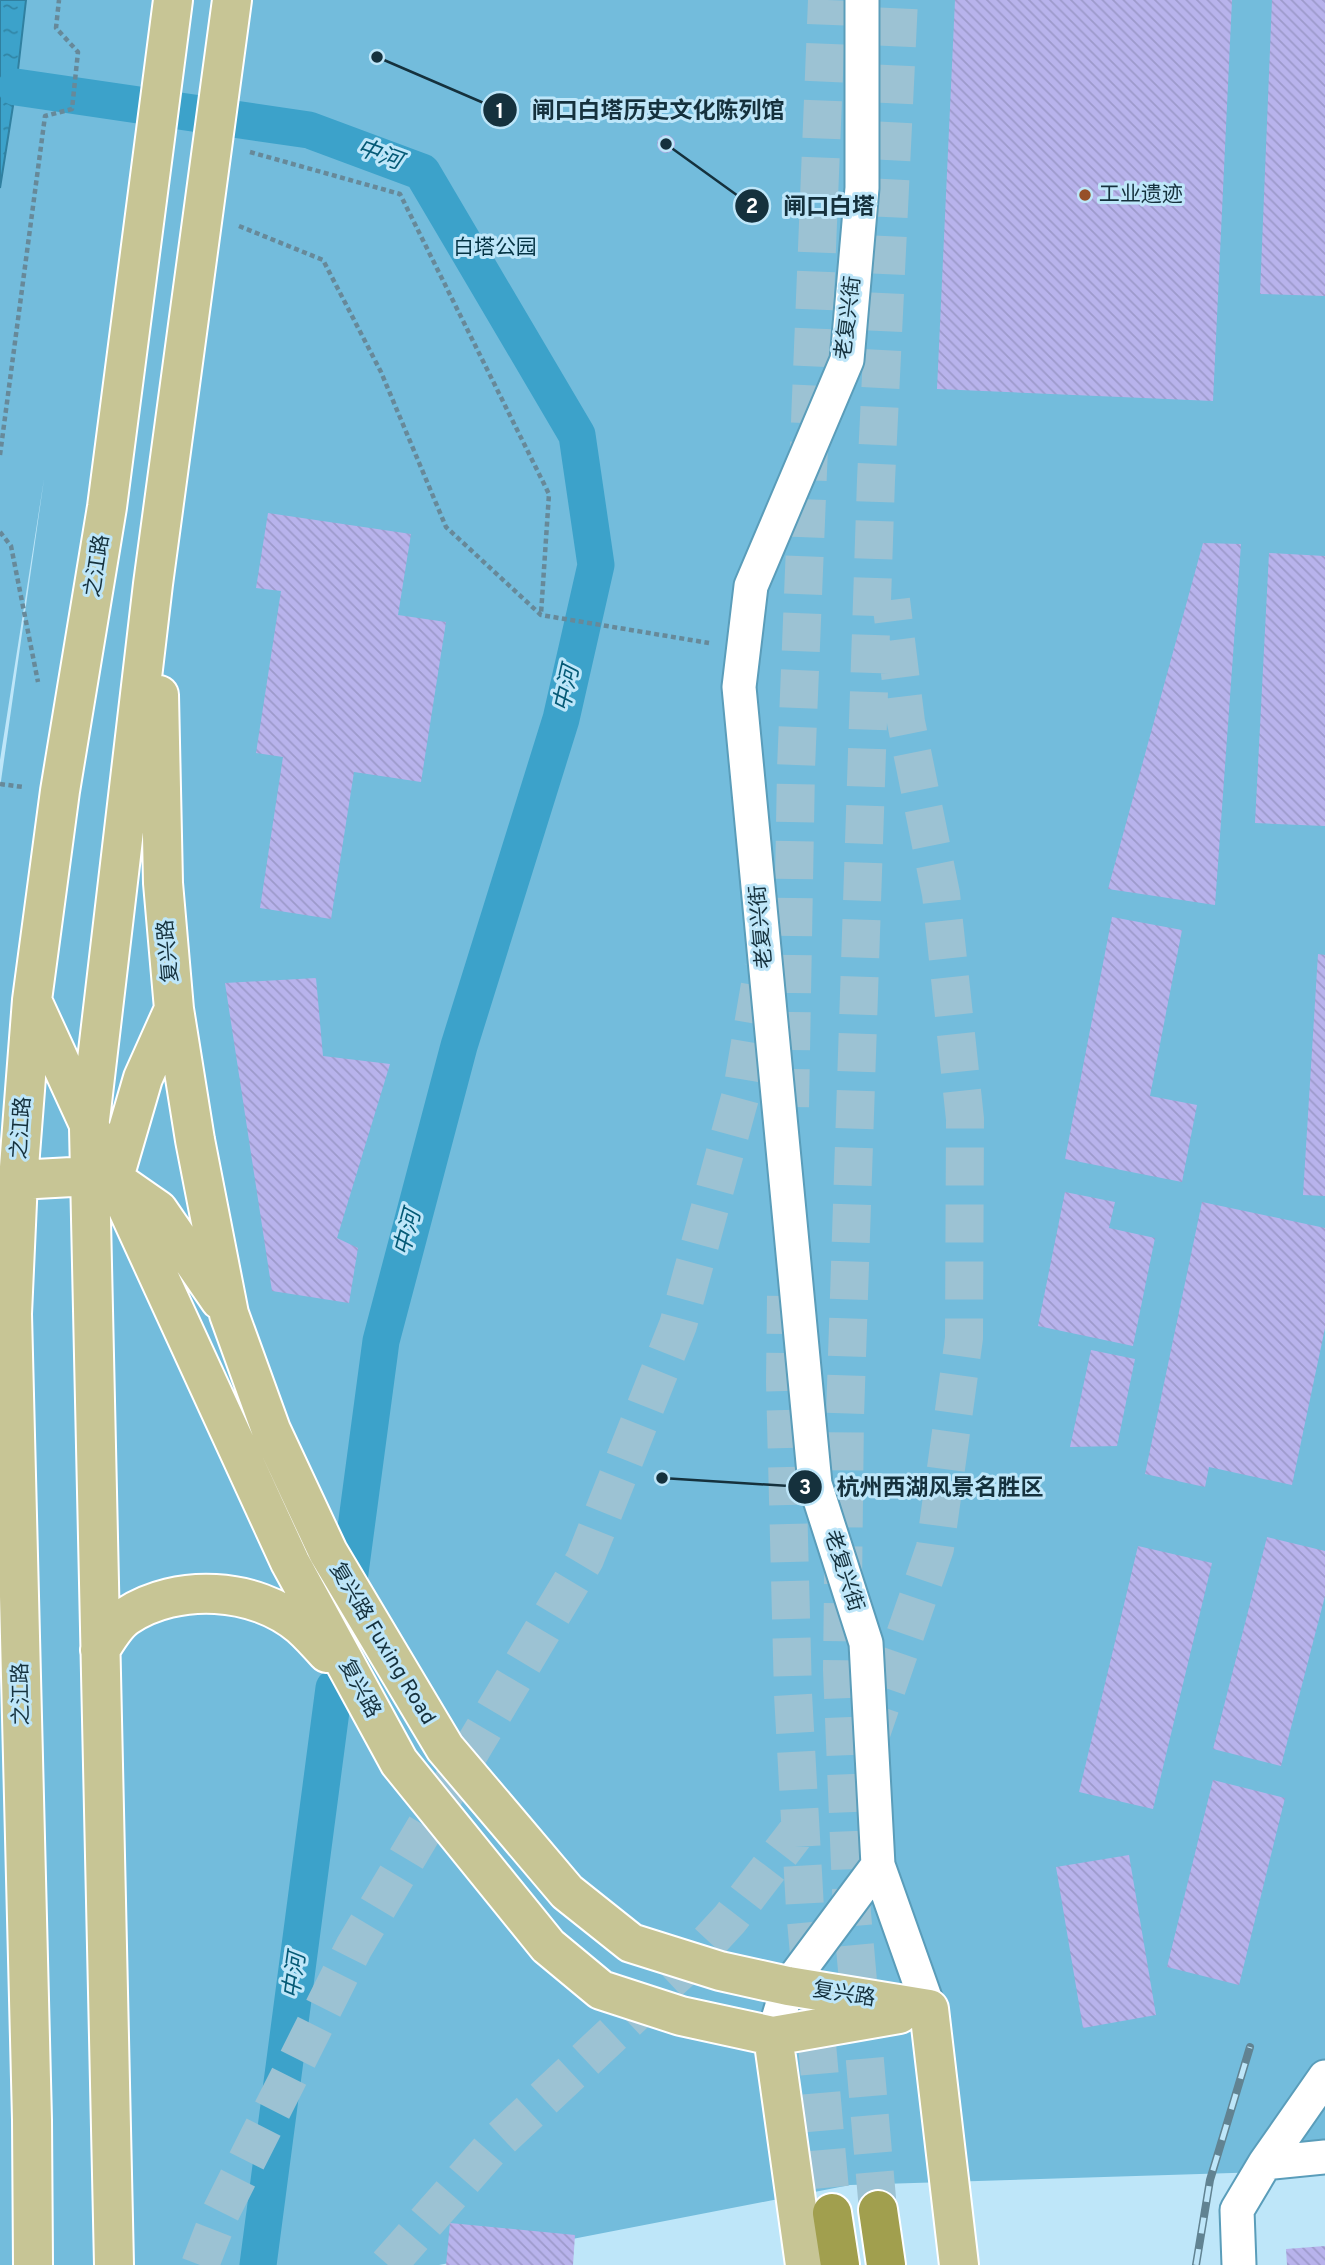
<svg xmlns="http://www.w3.org/2000/svg" width="1325" height="2265" viewBox="0 0 1325 2265" font-family="Overpass,'Noto Sans SC',sans-serif">
<style>
.park{fill:#73bcdc}
.water{fill:url(#water-ripples);stroke:#3080a0;stroke-width:2}
.lines{fill:none;stroke-linecap:round;stroke-linejoin:round}
.canal{stroke:#3ca2ca;stroke-width:37}
.building{fill:url(#building-back-hatch)}
.highway-tunnel{stroke:#9cc2d3;stroke-width:38;stroke-dasharray:38 19;stroke-linecap:butt}
.street-casing{stroke:#5a9dba;stroke-width:37}
.primary-casing{stroke:#fff;stroke-width:42}
.highway-casing{stroke:#fff;stroke-width:42}
.path{stroke:#678999;stroke-width:4.5;stroke-dasharray:5 3.5;stroke-linecap:butt}
.street{stroke:#fff;stroke-width:33}
.primary{stroke:#c7c595;stroke-width:38}
.highway{stroke:#a19f4e;stroke-width:38}
.rail-casing{stroke:#618392;stroke-width:8}
.rail{stroke:#bee6f9;stroke-width:5;stroke-dasharray:16;stroke-linecap:butt}
.poi-dot{fill:#965028;stroke:#bee6f9;stroke-width:2.5}
.labels{text-anchor:middle;dominant-baseline:central;stroke-width:6;stroke-linejoin:round;paint-order:stroke}
.poi-label{font-size:21px;fill:#15313d;stroke:#bee6f9;text-anchor:start}
.park-label{font-size:21px;fill:#053445;stroke:#bee6f9}
.street-label{font-size:21px;fill:#15313d;stroke:#bee6f9}
.water-label{font-size:23px;font-style:italic;fill:#055a76;stroke:#bee6f9}
.leader{fill:none;stroke:#15313d;stroke-width:2.5}
.callout-dot{fill:#15313d;stroke:#bee6f9;stroke-width:2.5}
.mark-label{font-size:21px;text-anchor:middle;font-weight:bold;fill:#fff}
.callout-label{font-size:23px;text-anchor:middle;font-weight:bold;fill:#15313d;stroke:#bee6f9;stroke-width:6;stroke-linejoin:round;paint-order:stroke}
</style>
<defs>
<pattern id="water-ripples" width="26" height="14" patternUnits="userSpaceOnUse" patternTransform="scale(1.75)"><rect width="26" height="14" fill="#3ca2ca"/><path d="M2 4q2-2 4 0t4 0M15 11q2-2 4 0t4 0" fill="none" stroke="#3185a5"/></pattern>
<pattern id="building-back-hatch" width="6" height="6" patternUnits="userSpaceOnUse" patternTransform="scale(1.75)"><rect width="6" height="6" fill="#b8b3ec"/><path d="M-1 5l2 2M0 0l6 6M5-1l2 2" fill="none" stroke="#9d9acb"/></pattern>
</defs>
<rect width="100%" height="100%" fill="#bee6f9"/>
<!-- park -->
<path class="park" d="M5,0H1325V2169L1295,2171L850,2185L439,2265H0V788L44,479L0,760V38Z"/>
<!-- water -->
<path class="water" d="M0,0H26L16,87L0,188Z"/>
<g class="lines">
<!-- canal -->
<path class="canal" d="M16,87L309,130L422,172L577,435L596,565L561,719L459,1046L381,1341L341,1640
M258,2265L334,1688"/>
</g>
<!-- building -->
<path class="building" d="M955,0H1232L1213,401L937,389Z
M1272,0H1325V296L1260,294Z
M657 144a9 9 0 1 1 18 0a9 9 0 1 1-18 0Z
M268,513L411,534L398,615L446,622L421,782L354,772L331,919L260,908L283,757L256,753L281,591L256,588Z
M1203,543L1241,544L1215,905L1108,889Z
M1269,553L1325,556V826L1255,823Z
M1112,917L1182,930L1150,1096L1197,1105L1182,1182L1065,1159Z
M1318,954L1325,955V1196L1303,1195Z
M316,978L323,1056L390,1064L337,1238L358,1248L349,1303L272,1291L225,983Z
M1065,1192L1115,1202L1109,1228L1155,1238L1133,1346L1038,1326Z
M1202,1202L1325,1228V1328L1292,1485L1209,1467L1205,1487L1145,1474Z
M1091,1350L1135,1359L1117,1446L1070,1447Z
M1267,1537L1325,1551V1596L1281,1766L1213,1749Z
M1138,1546L1212,1563L1153,1809L1079,1792Z
M1213,1780L1285,1798L1239,1985L1167,1967Z
M1129,1855L1156,2015L1083,2028L1056,1867Z
M450,2223L575,2235L573,2265H446Z
M1325,2246V2265H1287L1286,2249Z"/>
<g class="lines">
<!-- highway-tunnel -->
<path class="highway-tunnel" d="M790,1107L796,769L827,0
M786,1296L785,1382L793,1694L805,1909L832,2213
M866,1741L870,1737L935,1548L964,1338L965,1119L941,894L906,722L891,600
M878,2210L852,1913L842,1670L845,1416L876,480L899,0
M200,2265L219,2216L354,1947L585,1559L678,1325L742,1090L763,967
M388,2265L493,2146L692,1960L730,1919L806,1820"/>
<defs>
<path id="street" d="M862,0V188L847,360L751,586L739,687L815,1484L866,1643L878,1865L929,2009
M773,2036L788,1986L878,1865
M1265,2163L1325,2077
M1239,2265L1237,2210L1265,2163L1325,2157"/>
<path id="primary" d="M159,695L163,883L174,1009L195,1140L229,1314L271,1430L328,1552L445,1748L567,1892L631,1943L720,1971L788,1986L929,2009
M34,1005L290,1562L399,1762L548,1946L601,1990L681,2016L773,2036L805,2265
M18,1180L90,1176L112,1178L158,1210L220,1300
M110,1191L143,1078L174,1009
M100,1650C107,1639 116,1623 127,1616C177,1583 255,1587 301,1626C310,1634 319,1644 327,1653
M929,2009L959,2265
M773,2036L899,2014
M33,2265L32,2120L12,1314L18,1180L32,1000L60,791L107,507L173,0
M114,2265L89,1128L153,584L232,0"/>
<path id="highway" d="M878,2210L886,2265
M832,2213L840,2265"/>
</defs>
<!-- street casing -->
<use href="#street" class="street-casing"/>
<!-- primary casing -->
<use href="#primary" class="primary-casing"/>
<!-- highway casing -->
<use href="#highway" class="highway-casing"/>
<!-- path -->
<path class="path" d="M250,152L400,194L549,494L541,614
M239,226L323,260L381,372L446,527L541,615L709,643
M0,455L45,116L72,109L78,52L56,28L59,0
M0,532L11,546L38,682
M0,784L23,787"/>
<!-- street -->
<use href="#street" class="street"/>
<!-- primary -->
<use href="#primary" class="primary"/>
<!-- highway -->
<use href="#highway" class="highway"/>
<defs>
<path id="rail" d="M1196,2265L1210,2180L1250,2047"/>
</defs>
<!-- rail casing -->
<use href="#rail" class="rail-casing"/>
<!-- rail -->
<use href="#rail" class="rail"/>
</g>
<!-- markers -->
<circle class="poi-dot" cx="1085" cy="195" r="7"/>
<g class="labels">
<!-- poi labels -->
<g class="poi-label">
<text x="1099" y="195">工业遗迹</text>
</g>
<!-- park labels -->
<g class="park-label">
<text x="495" y="248">白塔公园</text>
</g>
<!-- street labels -->
<g class="street-label">
<text transform="translate(849 318) rotate(-83)">老复兴街</text>
<text transform="translate(98 566) rotate(-81)">之江路</text>
<text transform="translate(762 927) rotate(-95)">老复兴街</text>
<text transform="translate(169 951) rotate(-95)">复兴路</text>
<text transform="translate(22 1128) rotate(-86)">之江路</text>
<text transform="translate(843 1571) rotate(72)">老复兴街</text>
<text transform="translate(382 1644) rotate(59)">复兴路 Fuxing Road</text>
<text transform="translate(359 1689) rotate(61)">复兴路</text>
<text transform="translate(22 1694) rotate(-91)">之江路</text>
<text transform="translate(844 1995) rotate(9)">复兴路</text>
</g>
<!-- water labels -->
<g class="water-label">
<text transform="translate(379 156) rotate(20)">中河</text>
<text transform="translate(568 689) rotate(-77)">中河</text>
<text transform="translate(409 1233) rotate(-75)">中河</text>
<text transform="translate(296 1976) rotate(-82)">中河</text>
</g>
</g>
<!-- callouts -->
<path class="leader" d="M377 57L500 110M666 144L752 206M662 1478L805 1487"/>
<g class="callout-dot">
<circle cx="377" cy="57" r="7"/>
<circle cx="666" cy="144" r="7"/>
<circle cx="662" cy="1478" r="7"/>
<circle cx="500" cy="110" r="18"/>
<circle cx="752" cy="206" r="18"/>
<circle cx="805" cy="1487" r="18"/>
</g>
<g class="mark-label">
<text x="500" y="118">1</text>
<text x="752" y="213">2</text>
<text x="805" y="1494">3</text>
</g>
<g class="callout-label">
<text x="658" y="118">闸口白塔历史文化陈列馆</text>
<text x="829" y="214">闸口白塔</text>
<text x="940" y="1495">杭州西湖风景名胜区</text>
</g>
</svg>
